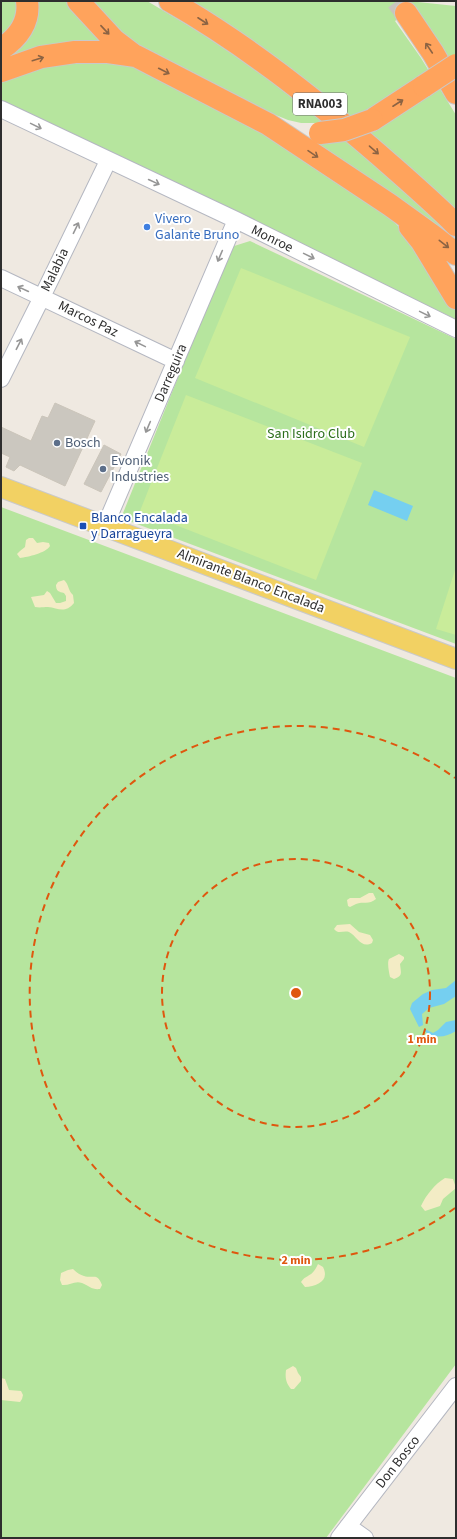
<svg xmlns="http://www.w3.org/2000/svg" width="457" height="1539" viewBox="0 0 457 1539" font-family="'Source Sans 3',sans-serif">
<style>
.green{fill:#b6e59e}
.sand{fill:#f3ecc5}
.pitch{fill:#c9ec9a}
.water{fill:#75cff0}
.building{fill:#cbc7bf;stroke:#cbc5ba}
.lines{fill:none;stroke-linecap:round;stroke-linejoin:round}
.highway-tunnel{stroke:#c8c4bd;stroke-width:22;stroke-dasharray:22 11;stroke-linecap:butt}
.minor-casing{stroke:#b4b7c1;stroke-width:18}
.major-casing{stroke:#c9c9c9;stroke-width:22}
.highway-casing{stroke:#c9c9c9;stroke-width:24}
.minor{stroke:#fff;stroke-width:16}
.major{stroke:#f2d163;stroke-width:20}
.highway{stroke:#ffa35c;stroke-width:22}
.highway-bridge-casing{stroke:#c9c9c9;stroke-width:24;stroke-linecap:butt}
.highway-bridge{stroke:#ffa35c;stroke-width:22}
.oneway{stroke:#8c6343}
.oneway2{stroke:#969696}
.ring{fill:none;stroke:#df570e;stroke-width:2;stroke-dasharray:7 5}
.shop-dot{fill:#3f7fe0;stroke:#fff;stroke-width:1.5}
.service-dot{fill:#5c6f8a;stroke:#fff;stroke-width:1.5}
.transit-dot{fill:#1a4fb4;stroke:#fff;stroke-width:1.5}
.labels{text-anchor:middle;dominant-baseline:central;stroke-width:4;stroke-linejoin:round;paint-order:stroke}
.shield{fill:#fff;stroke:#6d6d6d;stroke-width:1}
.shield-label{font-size:13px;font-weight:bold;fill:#2e2e2e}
.shop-label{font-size:14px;fill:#366cbe;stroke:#fff;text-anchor:start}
.street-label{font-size:14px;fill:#2e2e2e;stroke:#fff}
.park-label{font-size:14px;fill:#2c6e1b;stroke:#fff}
.service-label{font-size:14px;fill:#4e5e75;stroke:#fff;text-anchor:start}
.transit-label{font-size:14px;fill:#164399;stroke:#fff;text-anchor:start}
.centre{fill:#df570e;stroke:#fff;stroke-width:2}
.ring-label{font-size:12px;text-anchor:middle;font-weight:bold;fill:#df570e;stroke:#fff;stroke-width:4;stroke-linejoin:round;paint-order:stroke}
</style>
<rect width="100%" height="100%" fill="#efe9e1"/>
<!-- green -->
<path class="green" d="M1,1H23V11L1,43Z
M34,1H72L111,46L9,60L5,53Z
M84,1H147L201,33L262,74L325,123H301L288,120L246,103L145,54Z
M184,1H408L456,6V54L449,59L407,12L395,21L421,58L456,115V219Z
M84,58L137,67L254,124L380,208L410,238L456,310V320L445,314L1,103V76Z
M344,136L456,239V250L310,140Z
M250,241L456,339V644L121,518L231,247Z
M1,507L456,678V1364L326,1538H1Z"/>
<!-- sand -->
<path class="sand" d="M29,538H33L37,543L43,542L49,543L50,546C46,553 28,557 20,558L17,554L20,551L25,547L26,540Z
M64,580C69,584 68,591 73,595L74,603C65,614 58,608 48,607C43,607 40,608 35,607L31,597L44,595L47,591L50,593L56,603H60L66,601V596L64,593C59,592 56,591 56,585L58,582Z
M369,893H373L376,899C369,905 363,901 356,904C354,905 352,906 350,907L348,906L347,900L350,898H360Z
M350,924L359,932L370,935L373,940L372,943C361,949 357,936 349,932C343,930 339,935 334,929L337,925Z
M399,954L404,957V959L400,964C401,973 403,976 394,979L390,977C389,972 387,963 389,959Z
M445,1178L453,1179L456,1188L443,1199L440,1206L425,1211L421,1206C426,1195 435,1184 445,1178Z
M318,1264L323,1267C330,1281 317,1286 305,1287L301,1282C306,1274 312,1278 318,1264Z
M73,1269C76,1272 80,1275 84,1276C94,1279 97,1272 102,1285L100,1289C92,1290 89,1286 82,1283C75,1280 69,1286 62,1285L60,1280L61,1273L68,1270Z
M293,1366L296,1368L298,1373L301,1377V1381L294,1389H291C286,1383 285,1378 286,1370Z
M1,1378L5,1379L9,1390L21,1391L23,1395L22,1399L20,1402L1,1400Z"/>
<!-- pitch -->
<path class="pitch" d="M241,268L410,337L364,447L195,378Z
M186,395L362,463L316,580L140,511Z
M456,567V635L436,629Z"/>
<!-- water -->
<path class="water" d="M374,490L413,506L407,521L368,505Z
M456,980V996L444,1004L429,1008L422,1014L423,1025L419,1027L410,1009L412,1003L423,994L432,990L446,988Z
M456,1020V1031C445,1038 433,1039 423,1030L425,1029L433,1033L438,1030L446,1022Z"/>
<!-- building -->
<path class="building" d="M55,403L95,421L65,486L20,465L14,471L6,467L10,457L1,453V427L31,441L42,416L48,418Z
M104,445L121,454L101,492L84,484Z"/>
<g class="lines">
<!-- highway-tunnel -->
<path class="highway-tunnel" d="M397,1L406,13"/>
<defs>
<path id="minor" d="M1,109L236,220L456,329
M1,278L176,361
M1,379L42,297L108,161
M105,526L236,220
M348,1526L365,1538
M339,1538L456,1386"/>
<path id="major" d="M1,487L456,659"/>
<path id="highway" d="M78,1L114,40L135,56
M170,1C245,44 312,97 378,154C404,177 431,200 456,225
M406,13L433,53L456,93
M1,49C18,38 30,22 27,1
M1,71L41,57L75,52H108L136,56L268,124L390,205L433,236L456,254
M372,120L424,86
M410,227L422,242L456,298"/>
</defs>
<!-- minor casing -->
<use href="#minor" class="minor-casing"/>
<!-- major casing -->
<use href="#major" class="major-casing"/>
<!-- highway casing -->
<use href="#highway" class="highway-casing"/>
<!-- minor -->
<use href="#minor" class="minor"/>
<!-- major -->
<use href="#major" class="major"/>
<!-- highway -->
<use href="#highway" class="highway"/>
<defs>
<path id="highway-bridge" d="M424,86L456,65
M320,133L344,130L372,120"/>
</defs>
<!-- highway-bridge casing -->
<use href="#highway-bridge" class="highway-bridge-casing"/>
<!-- highway-bridge -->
<use href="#highway-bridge" class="highway-bridge"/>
</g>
<!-- one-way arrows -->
<defs><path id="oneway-shaft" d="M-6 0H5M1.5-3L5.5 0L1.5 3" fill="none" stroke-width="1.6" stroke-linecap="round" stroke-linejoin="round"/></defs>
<g class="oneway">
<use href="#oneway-shaft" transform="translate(203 21) rotate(33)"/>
<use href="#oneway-shaft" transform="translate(105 30) rotate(47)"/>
<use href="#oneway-shaft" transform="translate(429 48) rotate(-124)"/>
<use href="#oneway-shaft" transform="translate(38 59) rotate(-17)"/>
<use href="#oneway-shaft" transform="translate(164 71) rotate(27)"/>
<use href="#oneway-shaft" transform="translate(398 103) rotate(-33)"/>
<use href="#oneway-shaft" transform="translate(374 150) rotate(41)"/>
<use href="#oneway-shaft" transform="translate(313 154) rotate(34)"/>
<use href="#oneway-shaft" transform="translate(444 244) rotate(38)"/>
</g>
<g class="oneway2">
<use href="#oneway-shaft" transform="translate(36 126) rotate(26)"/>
<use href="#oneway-shaft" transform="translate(154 182) rotate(25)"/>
<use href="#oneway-shaft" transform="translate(76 228) rotate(-64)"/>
<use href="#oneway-shaft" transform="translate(220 256) rotate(113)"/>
<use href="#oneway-shaft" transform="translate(309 256) rotate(26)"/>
<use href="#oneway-shaft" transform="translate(23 289) rotate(-155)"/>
<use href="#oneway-shaft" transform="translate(425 314) rotate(26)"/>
<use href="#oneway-shaft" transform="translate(19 344) rotate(-63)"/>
<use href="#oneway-shaft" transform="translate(140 344) rotate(-154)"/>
<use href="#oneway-shaft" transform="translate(148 427) rotate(113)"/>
</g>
<!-- distance rings -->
<g class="ring">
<circle cx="296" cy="993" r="134"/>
<path d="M455 1208A267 267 0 1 1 455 778"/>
</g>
<!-- markers -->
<circle class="shop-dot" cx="147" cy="227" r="4"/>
<g class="service-dot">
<circle cx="57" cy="443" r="4"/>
<circle cx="103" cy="469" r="4"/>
</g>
<rect class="transit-dot" x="79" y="522" width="8" height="8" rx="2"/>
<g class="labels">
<!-- shield labels -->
<rect class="shield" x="293" y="93" width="54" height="22" rx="3"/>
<g class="shield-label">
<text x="320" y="104">RNA003</text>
</g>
<!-- shop labels -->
<g class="shop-label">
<text x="155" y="219">Vivero<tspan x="155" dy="16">Galante Bruno</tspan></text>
</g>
<!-- street labels -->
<g class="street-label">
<text transform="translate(272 239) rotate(26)">Monroe</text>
<text transform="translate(55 270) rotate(-64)">Malabia</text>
<text transform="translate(88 319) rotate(26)">Marcos Paz</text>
<text transform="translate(171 373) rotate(-67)">Darreguira</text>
<text transform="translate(251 581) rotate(21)">Almirante Blanco Encalada</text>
<text transform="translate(398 1462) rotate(-52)">Don Bosco</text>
</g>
<!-- park labels -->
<g class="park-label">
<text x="311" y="434">San Isidro Club</text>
</g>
<!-- service labels -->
<g class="service-label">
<text x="65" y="443">Bosch</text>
<text x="111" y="461">Evonik<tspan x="111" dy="16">Industries</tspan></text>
</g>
<!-- transit labels -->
<g class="transit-label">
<text x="91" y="518">Blanco Encalada<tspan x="91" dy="16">y Darragueyra</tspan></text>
</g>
</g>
<circle cx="296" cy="993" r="6" class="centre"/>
<g class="ring-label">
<text x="422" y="1043">1 min</text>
<text x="296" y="1264">2 min</text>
</g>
<!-- border -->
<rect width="457" height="1539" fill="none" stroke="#2e2e2e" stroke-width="4"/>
</svg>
